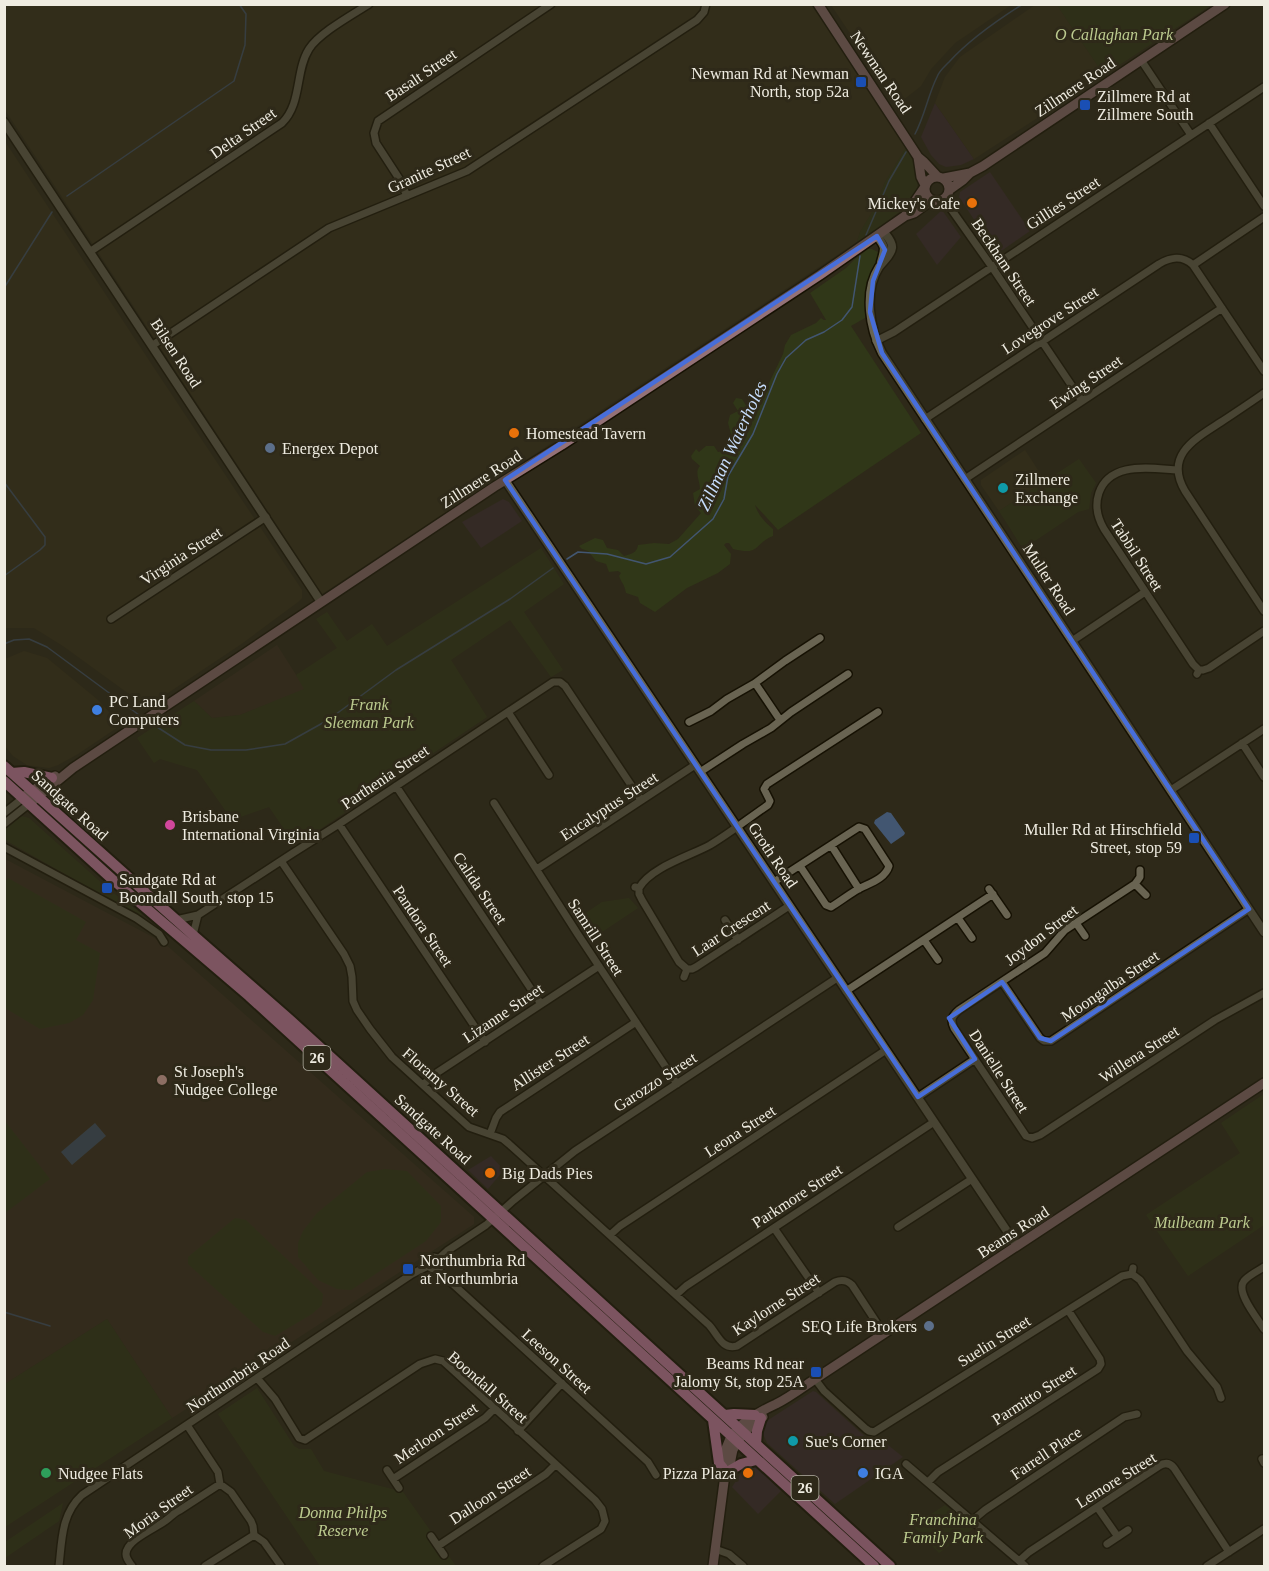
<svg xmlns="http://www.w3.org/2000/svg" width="1269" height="1571" viewBox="0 0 1269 1571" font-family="'Times New Roman',serif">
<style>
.commercial{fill:#3c2a33}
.built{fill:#39321b}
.education{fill:#3b2e20}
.green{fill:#303718}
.water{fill:#425671}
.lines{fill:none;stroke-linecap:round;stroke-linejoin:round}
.stream{stroke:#425671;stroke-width:1.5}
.minor-casing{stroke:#161103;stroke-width:10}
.tertiary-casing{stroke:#161103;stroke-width:11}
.secondary-casing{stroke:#161103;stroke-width:12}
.trunk-casing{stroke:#161103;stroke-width:14}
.minor{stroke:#696452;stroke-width:7}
.tertiary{stroke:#696452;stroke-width:8}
.secondary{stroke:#947177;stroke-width:9}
.trunk{stroke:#dc87b5;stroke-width:10}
.marked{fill:none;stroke:#476eda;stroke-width:4.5;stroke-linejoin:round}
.transit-dot{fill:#1a4fb4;stroke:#2e2919;stroke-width:2}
.food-dot{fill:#e8710a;stroke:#2e2919;stroke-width:2}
.service-dot{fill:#5c6f8a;stroke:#2e2919;stroke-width:2}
.culture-dot{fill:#0f9aa8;stroke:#2e2919;stroke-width:2}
.shop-dot{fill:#3f7fe0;stroke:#2e2919;stroke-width:2}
.hotel-dot{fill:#d1479c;stroke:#2e2919;stroke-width:2}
.education-dot{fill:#8d6e63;stroke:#2e2919;stroke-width:2}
.leisure-dot{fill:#2e9e5b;stroke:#2e2919;stroke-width:2}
.labels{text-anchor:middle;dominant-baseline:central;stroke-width:6;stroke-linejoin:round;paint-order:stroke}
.shield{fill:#2e2919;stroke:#b5b2a5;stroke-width:1.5}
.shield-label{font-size:15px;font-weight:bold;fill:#efece1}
.park-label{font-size:16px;font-style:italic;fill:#bccb8f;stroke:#2e2919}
.street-label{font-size:16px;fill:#efece1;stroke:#2e2919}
.poi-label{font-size:16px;fill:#efece1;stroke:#2e2919;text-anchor:start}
.water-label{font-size:18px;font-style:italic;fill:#c6dcfb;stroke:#2e2919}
</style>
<rect width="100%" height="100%" fill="#2e2919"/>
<!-- commercial -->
<path class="commercial" d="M935,103L974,159L961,165L946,167L939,164L931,155L921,137Z
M990,172L1030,231L997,254L959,197L960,192Z
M942,210L961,237L937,265L916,234Z
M503,499L509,502L522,521L481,548L462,522Z
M491,1156L504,1170L488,1189L468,1170Z
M813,1391L816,1392L871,1442L878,1437L903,1457L835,1504L767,1443L763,1434L765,1422Z
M756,1466L781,1491L758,1514L732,1487L745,1467Z"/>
<!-- built -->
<path class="built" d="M4,5H811L908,144L885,182L875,207L860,232L857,242L322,594L5,110Z
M831,5H1011L955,43L931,69L921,86L898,104Z
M1035,5H1057L1104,75L974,159L935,103L945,77L960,57Z
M4,140L154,368L302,590V598L298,602L240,645L147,707L63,646L34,628H5Z
M1025,450L1045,481L999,511L981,485V480Z
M24,651L47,658L98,700L121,725L78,754L58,765L49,768L27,765L13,756L5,746V659Z"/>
<!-- education -->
<path class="education" d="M277,645L305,689L240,715L212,718L194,701Z
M5,859L164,943L474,1217V1224L270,1356L172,1418L107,1319L5,1384Z"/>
<!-- green -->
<path class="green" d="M1057,5H1211L1104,75Z
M906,147C913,158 919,175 917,188C913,207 872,232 857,242L860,232L875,207L885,182Z
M868,249H872L880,253C870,274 865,295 865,318L851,326L921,433L778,530L755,505C758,515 765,522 773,529V536C753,544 761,556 733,549L729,543H726L724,545L731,554L730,564L718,573L687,588L655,612L640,603L638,597L626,593C624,583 622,584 619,576L621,573L618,571L609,572L606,564L596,561L588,551L582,549L579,546L595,538L603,540L607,548L618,550L624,556C631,554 637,553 638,545L654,543L669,544L678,539L701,513L695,506L693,493L700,489C700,481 694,472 700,466L692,459L691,456L696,449L699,452L706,446H714L718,452L729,450L735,446V440L732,438L728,423L730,415L738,411L733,403L736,398L742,399L749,410C755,408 757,406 758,400L755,397L754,389L759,385L767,387L783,354L785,345L791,335L816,323L821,318L824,320H826L810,293L846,268L855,259Z
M1079,459L1096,483L1091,493L1089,509L1078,512L1023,549L999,511Z
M541,548L564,584L524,612L563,670L551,677L510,620L451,660L487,717L301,842H293L269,807L232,820L197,770L160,759L154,763L137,738L194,701L212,718L240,715L304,689L296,675L337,648L316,619L327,612L347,641L372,624L387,646Z
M21,816L29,818L106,887V889L110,893L112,892L142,914L140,917L7,841L5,839V827Z
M8,878L86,922L76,940L100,953L93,1000L83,1015L69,1023L40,1029L5,1008L4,884Z
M629,898L638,908L590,940L577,919L602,902Z
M1264,1094V1225L1188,1276L1146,1215L1240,1153L1221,1123Z
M5,1121L50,1179L5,1213L4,1121Z
M385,1169L407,1171L441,1206V1222L426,1241L351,1290L337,1289L318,1280L298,1257V1243L303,1231L317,1213L367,1172Z
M235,1218L246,1220L323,1294L322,1305L312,1314L275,1336L263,1332L188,1264V1257Z
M107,1319L172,1418L5,1527V1384Z
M257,1388L294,1446L299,1449H311L324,1471L403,1492L432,1533L427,1537L441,1559L448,1555L456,1566H320L218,1414Z
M63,1503L59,1521L5,1558V1542Z
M945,1505L973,1529L939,1553L913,1526Z"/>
<!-- water -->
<path class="water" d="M887,812L891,813L905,833L904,835L891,844L874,823L875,820Z
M95,1123L106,1136L72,1165L61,1152Z"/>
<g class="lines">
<!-- stream -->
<path class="stream" d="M915,134C925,115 928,95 937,77C939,71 944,67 949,62C970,39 996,21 1023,4
M67,196L234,81L245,45L246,14L239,4
M866,235L889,181L906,152
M4,288L52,212
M4,482L45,537V545L40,550L4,576
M567,559L578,552L607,554L646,564L670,557L713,519L724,499L728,476L753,434L777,374L786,358L806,340L824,332L842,320L852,307L860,256
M4,644L14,640L29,639L47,647L139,715
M154,725L185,745L211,750H246L285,744L328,720L396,670L510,599L553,568
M4,1312L50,1326"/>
<defs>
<path id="minor" d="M1141,60L1191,135
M1209,123L1264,206
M407,196L400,180L376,143L374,133L378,121L551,4
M944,199L992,267L1082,401
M91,251L282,123C302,104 295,71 309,49C319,33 352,15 369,4
M1193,265L1264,217
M876,341L894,332L1264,87
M153,345L329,228L467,171L697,20L704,12L706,4
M1264,393C1250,403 1236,412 1221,422C1195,439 1164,455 1185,491L1264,611
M925,419L1159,264C1171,257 1182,255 1193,265L1264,371
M1178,470C1161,469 1142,466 1126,470C1097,477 1090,505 1104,529L1193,664L1199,670
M965,479L1222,308
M111,619L266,517
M1072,641L1145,592
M1197,674L1199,670H1203L1209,668L1264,631
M755,683L780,720
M508,712L549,775
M689,722L711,711L727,699L755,683L785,661L820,638
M1242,743L1264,777
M700,772L743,744L771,728L791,712L848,674
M396,786L541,1004
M1171,790L1264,729
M494,803L577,933L677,1084
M4,813L23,798
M4,824L29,804
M339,824L485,1042
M831,845L859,889
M4,847L136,918L159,934L164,942
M281,861L344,954L350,966L352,977L353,1001L357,1010L370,1029L392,1057L469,1127L503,1139L509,1144L709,1325C718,1335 722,1350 737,1346L835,1282C842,1279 847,1280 852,1285L884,1334
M537,869L695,765
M1140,870V877L1135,884L1065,930L1045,953L959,1010C952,1016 950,1020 954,1028L1026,1136L1032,1138L1040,1135L1215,1020L1264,993
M774,882L859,827L865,829L889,866C885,880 866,884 855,891C847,896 839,902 831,907L826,905L800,866
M1135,884L1146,895
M635,887L639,888C651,867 690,856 710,845C730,833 749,818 768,805L770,801L764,789L767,784L878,712
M639,888V894L642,900L679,962L687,969L684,977
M989,889L1007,915
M958,918L972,938
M176,920L198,915L293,853L339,824L553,682H560L565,686L641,800
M725,920L738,940
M1076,923L1085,936
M193,935L198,915
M924,940L938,960
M687,969H692L696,967L789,906
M1002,982L1040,1038L1044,1041H1051L1249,909
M846,991L993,894
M423,1085L432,1076L599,966
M918,1097L975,1059
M490,1134L496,1118L500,1112L636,1022
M898,1227L972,1179
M774,1228L819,1293
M610,1235L620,1226L886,1050
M428 1263a6 6 0 1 1 12 0a6 6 0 1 1-12 0Z
M438,1259L447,1251L486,1225L514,1200L575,1151L837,978
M1264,1267C1258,1271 1249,1275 1244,1281C1235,1292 1258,1319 1264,1329
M437,1268L443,1275L648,1462L656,1475
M1132,1274L1140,1280L1187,1351L1217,1387L1221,1398
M676,1295L686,1286L934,1122
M257,1378L275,1399L299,1438L305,1440L420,1364L435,1359L443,1361L595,1500L602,1509L605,1521L601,1529L543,1566
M815,1379L824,1391L866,1429L869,1431L874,1432L1122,1276L1132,1274L1133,1268
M187,1425L218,1472L220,1484L231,1492L251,1521L253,1526L254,1535L264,1542L281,1566
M518,1431L562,1383
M1262,1459L1264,1463
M906,1464L1025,1566
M387,1470L399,1488
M393,1479L485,1418L494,1409
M928,1482L938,1472L1098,1369L1101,1364L1100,1359L1068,1310
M1097,1507L1118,1537
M973,1520L985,1510L1124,1417L1137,1414
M431,1536L444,1555
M1107,1544L1128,1530
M438,1546L546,1474L555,1465
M715,1549L729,1554L743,1566
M1019,1561L1029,1552L1159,1466C1165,1462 1170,1463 1174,1468L1229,1552
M59,1566C62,1541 61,1514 82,1495L412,1274L428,1266
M132,1566C130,1563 126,1559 126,1554C126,1540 156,1528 165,1521C171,1517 173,1513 180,1510L220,1484
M205,1566L254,1535
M1207,1566L1264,1529"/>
<path id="tertiary" d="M4,122L321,602
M884,232C887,236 893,242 892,248C891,256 883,261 879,267C863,292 870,329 882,353L1264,932
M877,236C886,248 885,248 881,262
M505,480L1017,1246"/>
<path id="secondary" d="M818,4L918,157L924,162L937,176
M918,157L921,177L925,185
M925 189a12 12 0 1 1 24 0a12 12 0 1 1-24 0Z
M944,178L970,173L983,166L1225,4
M949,190L963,180L970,173
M905,216L924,188
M26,795L55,776
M34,800L73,768L494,487L562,445L820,275L905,216L914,213L932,200
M728,1475C730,1467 731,1458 733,1450C739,1436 750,1425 763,1417
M713,1566L724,1482C718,1438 739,1421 776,1404C790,1397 803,1387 815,1379L1264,1083"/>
<path id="trunk" d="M4,766L193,935L289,1019L890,1566
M12,773L24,772L52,778
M4,781L112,879L249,996L874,1566
M725,1415L734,1414L755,1415
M713,1420L719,1463L723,1468
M756,1444L757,1431L761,1418
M729,1471L741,1464L756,1460"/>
</defs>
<!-- minor casing -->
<use href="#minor" class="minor-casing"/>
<!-- tertiary casing -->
<use href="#tertiary" class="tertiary-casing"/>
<!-- secondary casing -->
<use href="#secondary" class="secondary-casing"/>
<!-- trunk casing -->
<use href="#trunk" class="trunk-casing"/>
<!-- minor -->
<use href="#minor" class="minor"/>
<!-- tertiary -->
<use href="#tertiary" class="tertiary"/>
<!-- secondary -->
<use href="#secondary" class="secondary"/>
<!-- trunk -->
<use href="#trunk" class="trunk"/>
</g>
<!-- marked area -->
<path d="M0 0H1269V1571H0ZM877,236L885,250L873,281L870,312L882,353L1249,909L1051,1041L1040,1038L1002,982L949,1018L975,1059L918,1097L505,480Z" fill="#2e2919" fill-opacity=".55" fill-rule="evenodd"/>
<path class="marked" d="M877,236L885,250L873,281L870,312L882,353L1249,909L1051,1041L1040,1038L1002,982L949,1018L975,1059L918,1097L505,480Z"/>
<!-- markers -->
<g class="transit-dot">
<rect x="855" y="76" width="12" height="12" rx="3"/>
<rect x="1079" y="99" width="12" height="12" rx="3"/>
<rect x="1188" y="832" width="12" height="12" rx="3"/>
<rect x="101" y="882" width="12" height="12" rx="3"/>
<rect x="402" y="1263" width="12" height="12" rx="3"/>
<rect x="810" y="1366" width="12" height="12" rx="3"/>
</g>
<g class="food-dot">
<circle cx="972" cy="203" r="6"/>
<circle cx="514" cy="433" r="6"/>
<circle cx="490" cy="1173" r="6"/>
<circle cx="748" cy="1473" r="6"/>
</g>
<g class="service-dot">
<circle cx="270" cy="448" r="6"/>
<circle cx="929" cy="1326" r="6"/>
</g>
<g class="culture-dot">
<circle cx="1003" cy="488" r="6"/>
<circle cx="793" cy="1441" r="6"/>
</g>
<g class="shop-dot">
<circle cx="97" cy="710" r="6"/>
<circle cx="863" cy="1473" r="6"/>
</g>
<circle class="hotel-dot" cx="170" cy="825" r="6"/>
<circle class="education-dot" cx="162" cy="1080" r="6"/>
<circle class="leisure-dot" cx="46" cy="1473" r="6"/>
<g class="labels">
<!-- shield labels -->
<g class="shield">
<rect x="303.5" y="1046" width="27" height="24" rx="4.5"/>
<rect x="791.5" y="1476" width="27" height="24" rx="4.5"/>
</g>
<g class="shield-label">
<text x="317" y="1058">26</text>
<text x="805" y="1488">26</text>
</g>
<!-- park labels -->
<g class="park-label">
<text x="1114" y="34">O Callaghan Park</text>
<text x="369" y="704">Frank<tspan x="369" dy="18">Sleeman Park</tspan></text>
<text x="1202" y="1222">Mulbeam Park</text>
<text x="343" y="1512">Donna Philps<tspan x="343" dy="18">Reserve</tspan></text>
<text x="943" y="1519">Franchina<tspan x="943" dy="18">Family Park</tspan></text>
</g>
<!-- street labels -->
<g class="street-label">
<text transform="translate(881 72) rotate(56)">Newman Road</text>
<text transform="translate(421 75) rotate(-34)">Basalt Street</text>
<text transform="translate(1075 87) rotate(-34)">Zillmere Road</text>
<text transform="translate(243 133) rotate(-35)">Delta Street</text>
<text transform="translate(429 170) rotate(-25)">Granite Street</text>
<text transform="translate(1063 203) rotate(-33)">Gillies Street</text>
<text transform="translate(1004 262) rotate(56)">Beckham Street</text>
<text transform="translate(1050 320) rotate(-33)">Lovegrove Street</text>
<text transform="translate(176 353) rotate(57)">Bilsen Road</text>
<text transform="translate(1086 382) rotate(-34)">Ewing Street</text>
<text transform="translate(481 479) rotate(-33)">Zillmere Road</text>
<text transform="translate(1137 555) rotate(57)">Tabbil Street</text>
<text transform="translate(181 556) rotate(-33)">Virginia Street</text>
<text transform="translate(1049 579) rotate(57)">Muller Road</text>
<text transform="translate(385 777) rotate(-34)">Parthenia Street</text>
<text transform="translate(70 805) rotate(42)">Sandgate Road</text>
<text transform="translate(609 806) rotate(-33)">Eucalyptus Street</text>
<text transform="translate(773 855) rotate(56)">Groth Road</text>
<text transform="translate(480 888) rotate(56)">Calida Street</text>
<text transform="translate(423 926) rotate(56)">Pandora Street</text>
<text transform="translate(731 928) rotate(-33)">Laar Crescent</text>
<text transform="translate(1041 935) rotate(-38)">Joydon Street</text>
<text transform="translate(596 937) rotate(57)">Samrill Street</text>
<text transform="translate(1110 986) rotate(-34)">Moongalba Street</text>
<text transform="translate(503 1013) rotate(-34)">Lizanne Street</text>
<text transform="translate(1139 1054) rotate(-33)">Willena Street</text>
<text transform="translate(550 1062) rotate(-33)">Allister Street</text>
<text transform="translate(999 1071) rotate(57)">Danielle Street</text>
<text transform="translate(441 1082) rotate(41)">Floramy Street</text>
<text transform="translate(655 1082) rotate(-33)">Garozzo Street</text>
<text transform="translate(433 1129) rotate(42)">Sandgate Road</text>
<text transform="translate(740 1131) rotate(-33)">Leona Street</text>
<text transform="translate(797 1196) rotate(-33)">Parkmore Street</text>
<text transform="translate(1013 1232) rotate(-33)">Beams Road</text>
<text transform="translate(776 1304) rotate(-33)">Kaylorne Street</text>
<text transform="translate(994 1341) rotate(-32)">Suelin Street</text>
<text transform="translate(557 1361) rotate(42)">Leeson Street</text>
<text transform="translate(238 1375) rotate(-34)">Northumbria Road</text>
<text transform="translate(488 1387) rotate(41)">Boondall Street</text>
<text transform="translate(1034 1395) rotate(-33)">Parmitto Street</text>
<text transform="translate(436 1433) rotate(-34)">Merloon Street</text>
<text transform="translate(1046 1453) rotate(-34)">Farrell Place</text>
<text transform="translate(1116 1480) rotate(-32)">Lemore Street</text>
<text transform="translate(490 1495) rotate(-33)">Dalloon Street</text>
<text transform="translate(158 1511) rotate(-36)">Moria Street</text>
</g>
<!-- poi labels -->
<g class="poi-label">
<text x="849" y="73" text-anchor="end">Newman Rd at Newman<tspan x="849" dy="18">North, stop 52a</tspan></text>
<text x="1097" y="96">Zillmere Rd at<tspan x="1097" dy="18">Zillmere South</tspan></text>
<text x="960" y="203" text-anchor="end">Mickey's Cafe</text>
<text x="526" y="433">Homestead Tavern</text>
<text x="282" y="448">Energex Depot</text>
<text x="1015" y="479">Zillmere<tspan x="1015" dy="18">Exchange</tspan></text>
<text x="109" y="701">PC Land<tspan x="109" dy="18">Computers</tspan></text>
<text x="182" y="816">Brisbane<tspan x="182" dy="18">International Virginia</tspan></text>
<text x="1182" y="829" text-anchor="end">Muller Rd at Hirschfield<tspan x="1182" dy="18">Street, stop 59</tspan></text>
<text x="119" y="879">Sandgate Rd at<tspan x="119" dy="18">Boondall South, stop 15</tspan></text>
<text x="174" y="1071">St Joseph's<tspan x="174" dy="18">Nudgee College</tspan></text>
<text x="502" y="1173">Big Dads Pies</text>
<text x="420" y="1260">Northumbria Rd<tspan x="420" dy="18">at Northumbria</tspan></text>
<text x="917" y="1326" text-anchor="end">SEQ Life Brokers</text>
<text x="804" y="1363" text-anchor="end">Beams Rd near<tspan x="804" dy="18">Jalomy St, stop 25A</tspan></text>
<text x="805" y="1441">Sue's Corner</text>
<text x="58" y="1473">Nudgee Flats</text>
<text x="736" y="1473" text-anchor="end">Pizza Plaza</text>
<text x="875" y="1473">IGA</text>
</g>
<!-- water labels -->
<g class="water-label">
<text transform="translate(732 446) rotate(-65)">Zillman Waterholes</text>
</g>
</g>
<!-- border -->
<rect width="1269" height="1571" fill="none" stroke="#efece1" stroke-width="12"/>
</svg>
